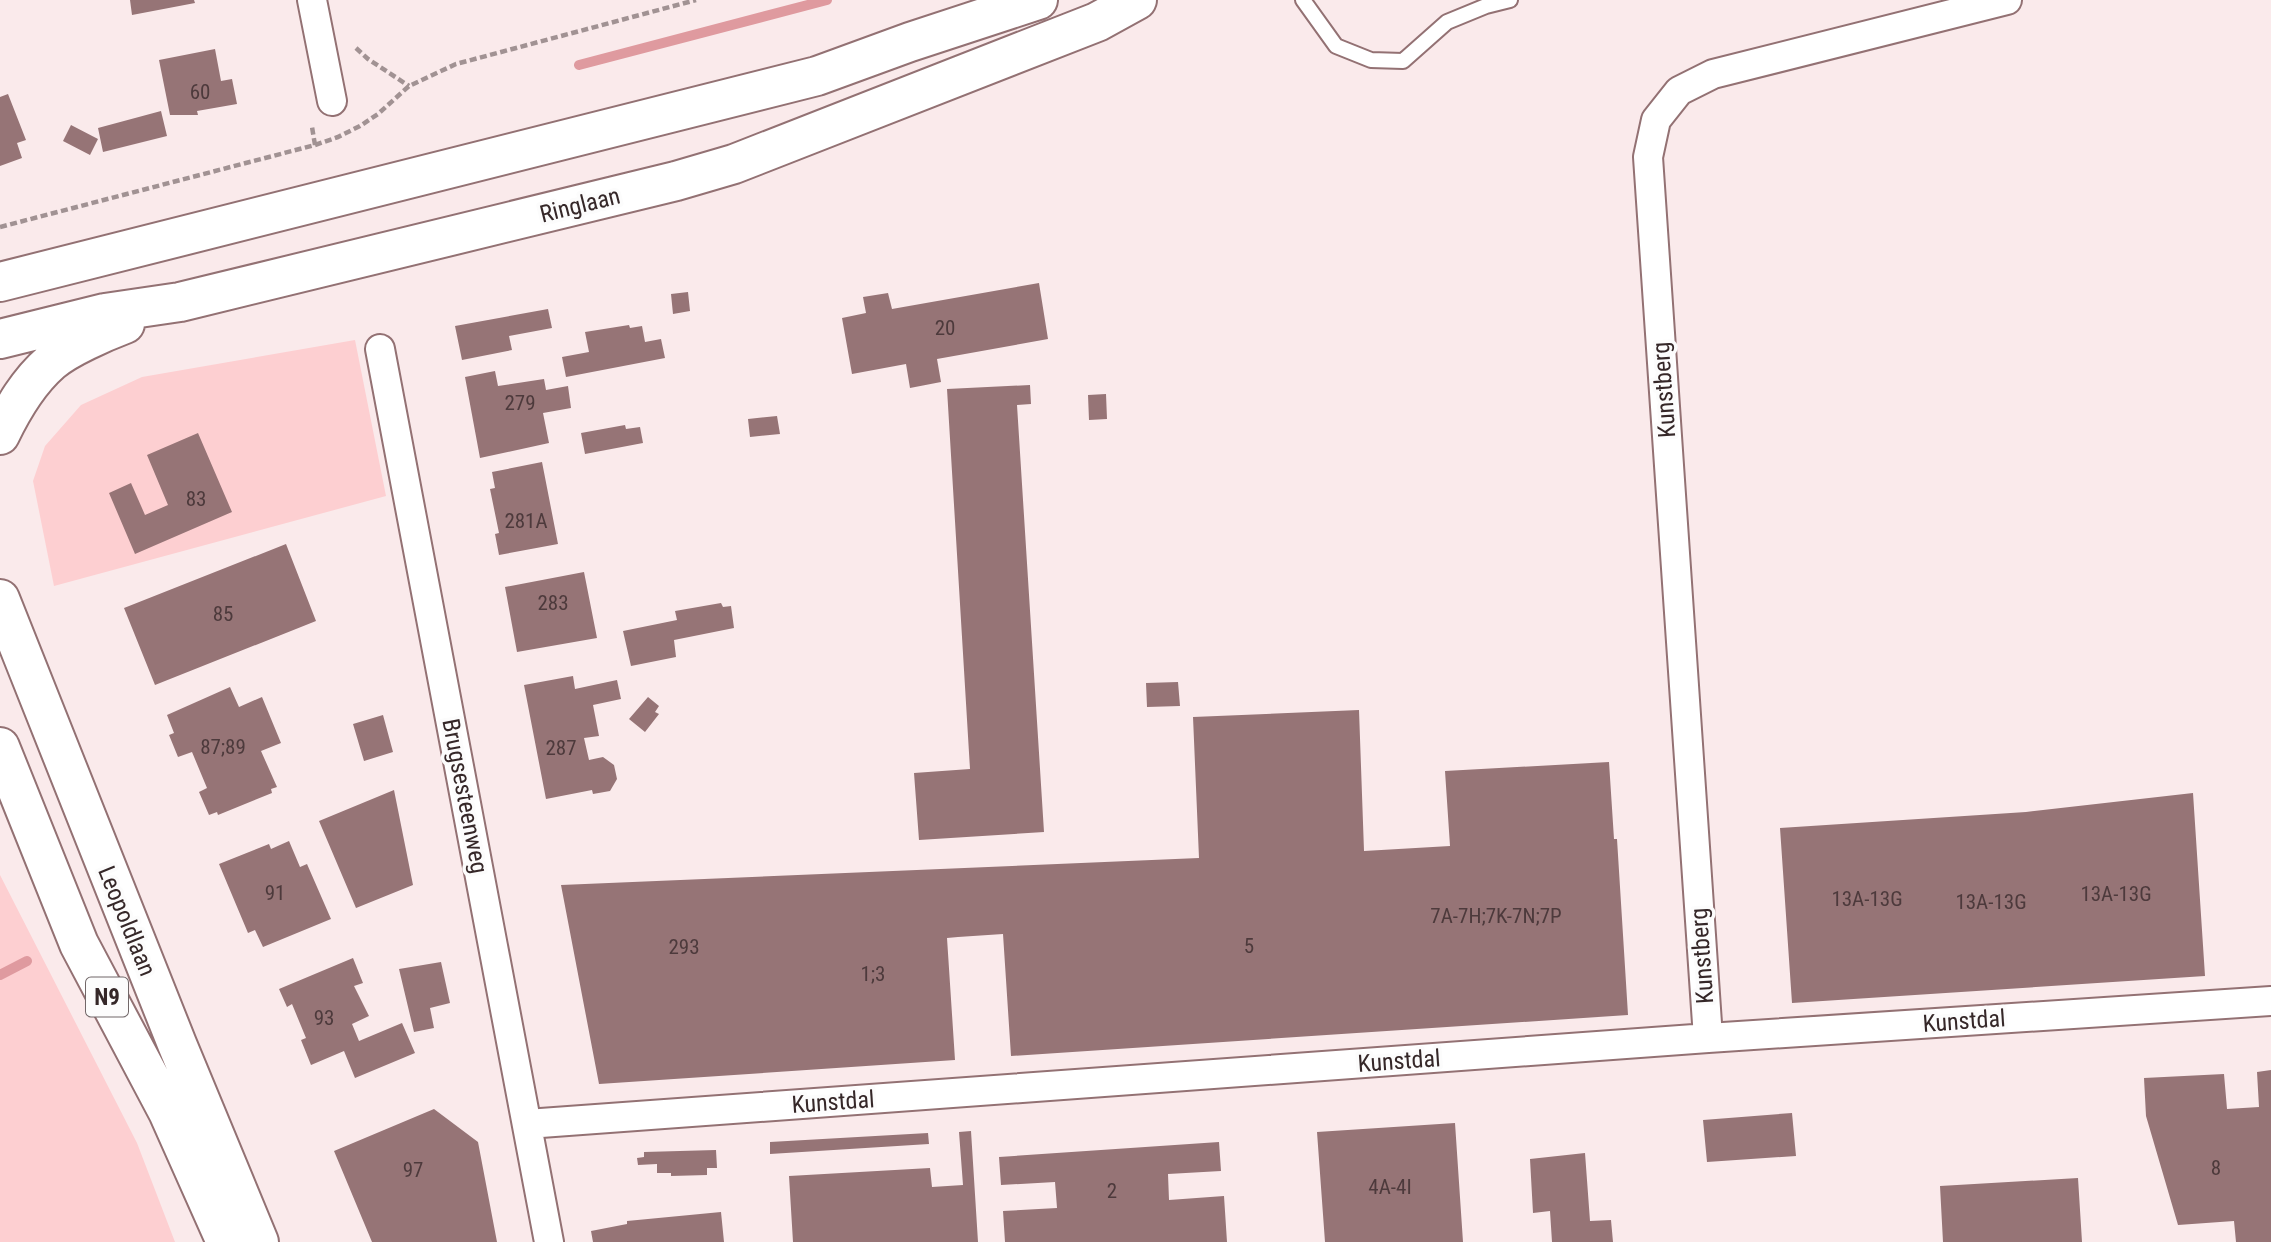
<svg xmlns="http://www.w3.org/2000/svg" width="2271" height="1242" viewBox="0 0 2271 1242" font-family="'Roboto Condensed',sans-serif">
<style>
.green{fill:#fdcfd1}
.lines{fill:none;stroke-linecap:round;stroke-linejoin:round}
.stream{stroke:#df9a9f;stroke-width:10}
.building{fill:#967476}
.lane-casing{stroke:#937173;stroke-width:18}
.street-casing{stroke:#937173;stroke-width:32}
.secondary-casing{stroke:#937173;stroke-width:42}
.primary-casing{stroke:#937173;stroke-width:42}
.path{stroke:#a19293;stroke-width:4.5;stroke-dasharray:7 3.5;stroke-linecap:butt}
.lane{stroke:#fff;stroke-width:14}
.street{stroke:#fff;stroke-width:28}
.secondary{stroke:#fff;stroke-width:38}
.primary{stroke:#fff;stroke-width:38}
.labels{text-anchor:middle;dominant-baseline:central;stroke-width:7;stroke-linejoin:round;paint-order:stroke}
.number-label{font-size:21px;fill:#4d3a3c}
.shield{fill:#fcfcfc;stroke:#716768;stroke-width:2}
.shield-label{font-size:23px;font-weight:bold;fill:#352728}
.street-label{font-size:24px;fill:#352728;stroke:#fcfcfc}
</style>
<rect width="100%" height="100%" fill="#faeaeb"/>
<!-- green -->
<path class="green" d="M355,340L386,496L54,586L33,481L45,446L81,405L142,377Z
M0,875L137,1143L175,1242H0Z"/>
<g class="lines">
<!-- stream -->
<path class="stream" d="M579,65L827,0
M0,975L27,961"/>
</g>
<!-- building -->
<path class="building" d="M130,0H194L195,3L132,15Z
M215,49L221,81L232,79L237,104L197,111L198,115H170L159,60Z
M8,94L26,140L17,143L22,158L0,166V97Z
M161,111L167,136L103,152L98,128Z
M71,125L98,139L90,155L63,141Z
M1039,283L1048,339L937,359L941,382L910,388L906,364L852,374L842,318L866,313L863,297L888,293L892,309Z
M688,292L690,311L673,314L671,294Z
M548,309L552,328L509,336L512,350L462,360L455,326Z
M629,325L630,328L642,326L645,342L661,339L665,358L566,377L562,357L589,352L585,332Z
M495,371L498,386L544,379L546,390L568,386L571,408L543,413L549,443L480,458L465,377Z
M1030,385L1031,404L1017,405L1044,832L919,840L914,773L970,769L947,389Z
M1106,394L1107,419L1089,420L1088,395Z
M777,416L780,434L750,437L748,419Z
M625,425L626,429L640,427L643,443L585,454L581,433Z
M198,433L232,512L135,554L109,493L131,483L145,515L168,505L147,455Z
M542,462L558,544L499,555L495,534L499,533L490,489L495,488L492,472Z
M286,544L316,621L155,685L124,608Z
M584,572L597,638L517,652L505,587Z
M721,603L723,607L731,606L734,628L674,640L676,657L631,666L623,631L677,620L675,611Z
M573,676L575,689L617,680L621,699L593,705L599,736L584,738L589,760L603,757L614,765L617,779L610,791L593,794L592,790L546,799L524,685Z
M1178,682L1180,706L1147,707L1146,683Z
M230,687L239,707L262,697L281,743L261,751L277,787L271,789L272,793L218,815L217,812L209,815L199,792L207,788L192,752L178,757L169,735L174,733L167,715Z
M648,697L659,706L655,712L659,714L645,732L629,719Z
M1359,710L1364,851L1450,846L1445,771L1609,762L1614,839H1617L1628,1015L1011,1056L1003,934L958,937L947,938L955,1060L599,1084L561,885L1199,858L1193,717Z
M383,715L393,752L364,761L353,724Z
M394,790L413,885L356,908L319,821Z
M2193,793L2205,976L1792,1003L1780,828L2026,812Z
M289,841L300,867L307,864L331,919L263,947L255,930L248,933L219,864L269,844L271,849Z
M353,958L363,983L354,986L369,1016L352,1024L359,1041L402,1023L415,1053L355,1078L344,1051L311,1065L301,1040L306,1038L292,1004L287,1007L279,989Z
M441,962L450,1003L430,1008L434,1028L414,1032L399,969Z
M2271,1070V1242H2236L2234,1221L2178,1225L2146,1116L2144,1078L2224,1074L2227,1109L2259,1107L2257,1072Z
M434,1109L478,1142L497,1242H372L334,1151Z
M1792,1113L1796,1156L1707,1162L1703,1120Z
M1455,1123L1463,1242H1325L1317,1132Z
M971,1131L978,1242H793L789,1176L930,1168L932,1187L963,1185L959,1132Z
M928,1133L929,1144L770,1154V1142Z
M1219,1142L1221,1171L1168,1174L1169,1200L1224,1196L1227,1242H1005L1003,1211L1057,1208L1055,1182L1001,1185L999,1157Z
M716,1150L717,1168H707V1175L671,1176V1173H657V1164L638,1165L637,1158L644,1157V1152Z
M1585,1153L1590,1221L1611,1220L1613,1242H1552L1550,1211L1533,1213L1530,1159Z
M2078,1178L2082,1242H1943L1940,1186Z
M721,1212L724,1242H593L591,1231L627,1224V1221Z"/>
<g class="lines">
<defs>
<path id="lane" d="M1303,0L1336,46L1371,60L1403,61L1447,22L1486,6L1510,0"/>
<path id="street" d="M312,0L332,101
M380,349L549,1242
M1708,1038L1648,157L1656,120L1679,91L1713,74L2007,0
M527,1124L1708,1038L2271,1001"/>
<path id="secondary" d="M0,282L817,76L910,42L1038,0
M0,339L105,313L180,302L676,181L734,164L1097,22L1137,0
M0,435C13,408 28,382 51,362C67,348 104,332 125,324"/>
<path id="primary" d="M0,599L177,1044L259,1242
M0,747L79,944L168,1112L226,1242"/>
</defs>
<!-- lane casing -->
<use href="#lane" class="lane-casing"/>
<!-- street casing -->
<use href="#street" class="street-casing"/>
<!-- secondary casing -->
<use href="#secondary" class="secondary-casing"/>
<!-- primary casing -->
<use href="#primary" class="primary-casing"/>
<!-- path -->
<path class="path" d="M356,48L368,59L409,86
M315,145L338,137L360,126L378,114L409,86L456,64L696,0
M0,227L315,145L312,127"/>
<!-- lane -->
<use href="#lane" class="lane"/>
<!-- street -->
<use href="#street" class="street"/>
<!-- secondary -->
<use href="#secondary" class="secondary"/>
<!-- primary -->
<use href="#primary" class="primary"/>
</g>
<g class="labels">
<!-- number labels -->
<g class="number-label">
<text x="200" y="92">60</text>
<text x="945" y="328">20</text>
<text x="520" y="403">279</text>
<text x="196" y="499">83</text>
<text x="526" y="521">281A</text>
<text x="553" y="603">283</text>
<text x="223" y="614">85</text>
<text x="223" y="747">87;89</text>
<text x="561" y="748">287</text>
<text x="275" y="893">91</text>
<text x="2116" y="894">13A-13G</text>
<text x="1867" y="899">13A-13G</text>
<text x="1991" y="902">13A-13G</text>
<text x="1496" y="916">7A-7H;7K-7N;7P</text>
<text x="1249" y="946">5</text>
<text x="684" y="947">293</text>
<text x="873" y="974">1;3</text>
<text x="324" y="1018">93</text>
<text x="2216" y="1168">8</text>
<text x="413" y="1170">97</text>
<text x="1390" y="1187">4A-4I</text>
<text x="1112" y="1191">2</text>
</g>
<!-- shield labels -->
<rect class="shield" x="86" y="977.5" width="42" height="39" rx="5"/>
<g class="shield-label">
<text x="107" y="997">N9</text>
</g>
<!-- street labels -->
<g class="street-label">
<text transform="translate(580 205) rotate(-14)">Ringlaan</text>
<text transform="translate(1664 390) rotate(-94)">Kunstberg</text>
<text transform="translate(465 796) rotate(79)">Brugsesteenweg</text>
<text transform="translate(127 921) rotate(68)">Leopoldlaan</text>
<text transform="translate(1702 956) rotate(-94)">Kunstberg</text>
<text transform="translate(1964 1021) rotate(-4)">Kunstdal</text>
<text transform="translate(1399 1061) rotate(-4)">Kunstdal</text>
<text transform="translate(833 1102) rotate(-4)">Kunstdal</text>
</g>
</g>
</svg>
